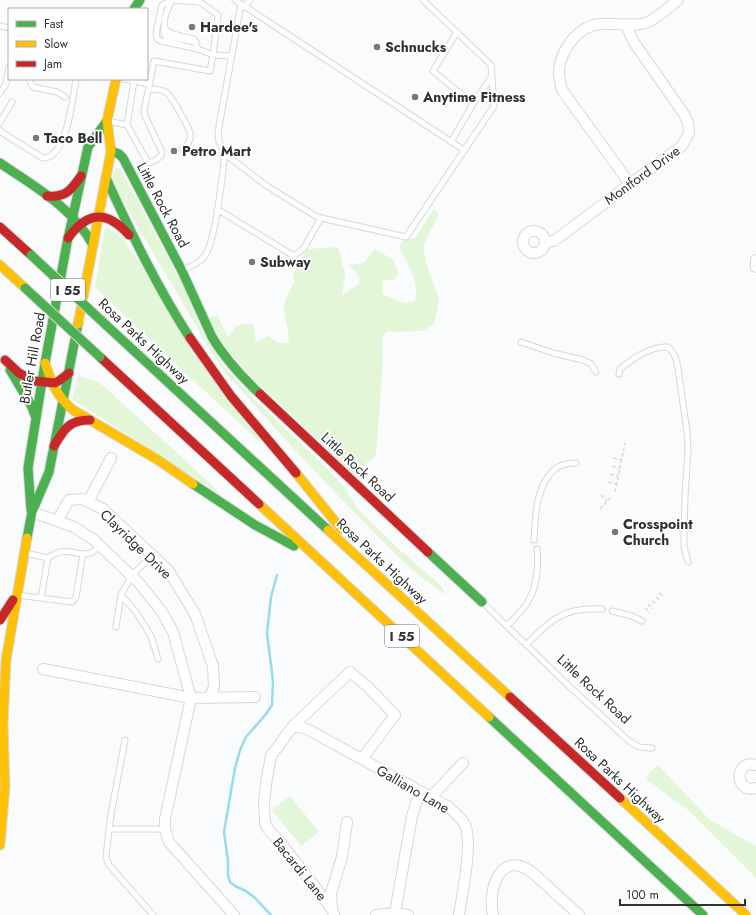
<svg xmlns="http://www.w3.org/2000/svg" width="756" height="915" viewBox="0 0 756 915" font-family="Jost,sans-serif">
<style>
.green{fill:#e3f6d8}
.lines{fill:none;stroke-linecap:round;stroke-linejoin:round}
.stream{stroke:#97dcea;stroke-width:2.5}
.lane-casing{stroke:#d7d8da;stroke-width:7}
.street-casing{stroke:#d7d8da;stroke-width:12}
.fast-casing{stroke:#d7d8da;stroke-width:11}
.slow-casing{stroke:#d7d8da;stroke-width:11}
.jam-casing{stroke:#d7d8da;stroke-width:11}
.path{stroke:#d8d8d8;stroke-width:1.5;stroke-dasharray:4 2;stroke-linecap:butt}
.lane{stroke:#fefeff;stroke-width:5}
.street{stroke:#fefeff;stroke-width:10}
.fast{stroke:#4caf50;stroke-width:9}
.slow{stroke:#ffc107;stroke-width:9}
.jam{stroke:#c62828;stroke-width:9}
.fast-bridge-casing{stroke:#d7d8d9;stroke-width:11;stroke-linecap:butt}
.fast-bridge{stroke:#4caf50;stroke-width:9}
.poi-dot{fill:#76787a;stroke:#fff;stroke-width:1.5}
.labels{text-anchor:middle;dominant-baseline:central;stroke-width:3.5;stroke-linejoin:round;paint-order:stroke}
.shield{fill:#fff;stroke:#6e6f70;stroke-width:1}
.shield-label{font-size:13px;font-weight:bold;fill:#303133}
.poi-label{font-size:14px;font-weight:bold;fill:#303133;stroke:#fff;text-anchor:start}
.street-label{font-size:14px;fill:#303133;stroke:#fff}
</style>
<rect width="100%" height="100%" fill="#f9fbfd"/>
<!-- green -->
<path class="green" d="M120,168L184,288L202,332L223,365L255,400L326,467L344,487L358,509L401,551L440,585L447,595C416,576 390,549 365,523C319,477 276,430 233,381L232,382L213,355L117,191C112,183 110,177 115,169Z
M434,209L439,214L423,246L427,266L439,299L434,324L423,331L387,332L383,336L382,374L376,456L353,473L249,375L224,346L209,318L213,316L218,315L219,319L228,338L236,326L245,324H253L256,342L269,336L278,343H288C291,332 284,320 284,308C284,299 291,289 295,281L293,275L307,249L338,247L345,274L342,295L359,284V276L349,265L364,263L375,249L394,260L398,273L395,279L392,281L383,279L382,294L405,303L415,301C419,279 408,265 399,246L405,239H414Z
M105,227L111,229L122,237L263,445L153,343L95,287Z
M78,376L94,380L102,385L174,450L223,496L72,399Z
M658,765L710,820L756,846V878L688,810L646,779L650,772Z
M290,796L319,832L301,846L272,810Z"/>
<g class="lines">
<!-- stream -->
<path class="stream" d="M271,915L255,898L246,891L235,886L230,882L228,875V861L224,832L235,768L240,750L246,737L266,714L272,705L273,681L267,633L271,597L277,575"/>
<defs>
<path id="lane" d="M172,0L200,2L218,15L213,55L198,49L161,41L157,39L156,33L162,5Z
M172,0C156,33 164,32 194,39L198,49
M235,0L464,150
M241,4L218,132L219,142L225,154L267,186L317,217L406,237L494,106L491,65L423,0
M244,7L250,0
M0,26L9,28
M164,28V34L166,37L196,42
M29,79L31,84L33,87L57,92L65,97
M124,79L150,84
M149,89C155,89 162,89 167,93C172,97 188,126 190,133C191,140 188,146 182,149
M0,93L6,84L9,67
M473,104L492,76
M108,121L127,125L148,163L156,160L161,156L162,152L145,116L144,111L154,61L210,71L213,55L231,56
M0,122L12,102
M127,125L134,81
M0,130L1,132L43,158C67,159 73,96 76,79
M451,142L473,104L433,71L457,32
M217,209L294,256L304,248L321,218
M183,270C190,267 199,263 204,257C216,243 222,175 225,154
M521,342L553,353L583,360L591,364L596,372
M619,374L620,369C633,358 650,346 668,347C675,353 676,359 678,368L687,432L688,449L685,496L684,537V547L688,562
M534,540C535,517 536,485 555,469C561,464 568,463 576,463
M25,553L48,558C61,548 68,552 83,554
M17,595L72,602L76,597L83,554L91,553L100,546
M121,595L136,612L151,636L158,659
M41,598L48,558
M482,602L571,688L629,741L639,747L652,748
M612,611L632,616L642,621
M507,626C525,608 535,597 537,571C538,564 538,556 537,549
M116,627L121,595L132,575L152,556
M527,644C552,619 564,607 602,609
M109,829L111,814L125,740
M153,915L109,865L106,857L109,829H165"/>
<path id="street" d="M630,184L562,90C561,85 559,78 559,72C560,51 577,27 599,24C614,22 634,28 648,22C659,17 669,7 678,0
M523 242a11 11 0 1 1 22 0a11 11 0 1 1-22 0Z
M546,242L554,241L630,184L682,146L689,133L688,123L684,114L633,41L626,24
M756,260V267
M88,502L111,458
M32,512L74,527L94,540L139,583L162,612L173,632L191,698L165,819V829L169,842L234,915
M57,521L69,500L82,499L103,509L168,570L195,614L213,666L214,686L210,698
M43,669L191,698L255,697
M293,726L307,729L449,807C453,812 460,817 464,823C474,839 462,895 459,915
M756,765C734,759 734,794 756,788
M431,797L463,763
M332,909L331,893L342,857L347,822
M395,913L412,816L420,791
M334,915L332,909L281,843L268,829L265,823L264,802L267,777L271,756L293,726L350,672L368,687L395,715L362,759
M376,915L395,913L408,915
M493,915C487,889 501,848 533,873L579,915"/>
<path id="fast" d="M134,9L140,0
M111,151L119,154L123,158L182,271L212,337C225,359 242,377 260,394
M0,163C35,187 72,207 93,245
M106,178C131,233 157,287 190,338
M106,325L328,530
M10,370L31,405L36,418
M193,484L255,525L294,546
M31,510L28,468L45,363L67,243L88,147L107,121
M27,538L32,512L49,472L78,324
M428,552L482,602
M489,717L703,915"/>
<path id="slow" d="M0,265L25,288
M78,324L111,151L107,121L116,79
M45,363C51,382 57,397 73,410L158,460L193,484
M296,473L341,529
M259,504L489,717
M328,530L510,697
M620,798L746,915
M0,845L5,786L3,724L6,660L27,538"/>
<path id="jam" d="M47,196C66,198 71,190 81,176
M0,227L31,255
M68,238C88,211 107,210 129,235
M190,338L231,396L296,473
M100,357L259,504
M5,360L19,373L34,381L55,383L60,380L69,373
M260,394L428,552
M54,446C64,429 69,420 90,420
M0,620L13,600
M510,697L620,798"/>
</defs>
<!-- lane casing -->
<use href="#lane" class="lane-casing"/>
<!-- street casing -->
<use href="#street" class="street-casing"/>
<!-- fast casing -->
<use href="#fast" class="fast-casing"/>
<!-- slow casing -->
<use href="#slow" class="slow-casing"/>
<!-- jam casing -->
<use href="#jam" class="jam-casing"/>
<!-- path -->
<path class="path" d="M613,458L621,460
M612,466L619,468
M610,474L618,476
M608,482L617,484
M615,492L625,443
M601,495L607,501
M600,509L610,498
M659,593L664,597
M656,597L661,601
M652,601L657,605
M648,604L653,609
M645,608L650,613"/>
<!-- lane -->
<use href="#lane" class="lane"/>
<!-- street -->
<use href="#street" class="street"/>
<!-- fast -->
<use href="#fast" class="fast"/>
<!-- slow -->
<use href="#slow" class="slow"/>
<!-- jam -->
<use href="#jam" class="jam"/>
<defs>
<path id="fast-bridge" d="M31,255L106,325
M25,288L100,357"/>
</defs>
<!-- fast-bridge casing -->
<use href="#fast-bridge" class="fast-bridge-casing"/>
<!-- fast-bridge -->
<use href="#fast-bridge" class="fast-bridge"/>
</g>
<!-- markers -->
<g class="poi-dot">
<circle cx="192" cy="27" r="4"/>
<circle cx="377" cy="47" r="4"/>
<circle cx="415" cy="97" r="4"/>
<circle cx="36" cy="138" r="4"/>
<circle cx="174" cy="151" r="4"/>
<circle cx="252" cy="262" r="4"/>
<circle cx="615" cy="532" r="4"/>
</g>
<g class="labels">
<!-- shield labels -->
<g class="shield">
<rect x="51" y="279" width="34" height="22" rx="3"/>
<rect x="385" y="625" width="34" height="22" rx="3"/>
</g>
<g class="shield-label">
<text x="68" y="290">I 55</text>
<text x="402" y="636">I 55</text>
</g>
<!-- poi labels -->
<g class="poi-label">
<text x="200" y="27">Hardee's</text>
<text x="385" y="47">Schnucks</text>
<text x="423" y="97">Anytime Fitness</text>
<text x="44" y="138">Taco Bell</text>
<text x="182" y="151">Petro Mart</text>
<text x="260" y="262">Subway</text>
<text x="623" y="524">Crosspoint<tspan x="623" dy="16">Church</tspan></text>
</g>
<!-- street labels -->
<g class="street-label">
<text transform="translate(642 175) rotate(-36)">Montford Drive</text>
<text transform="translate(163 205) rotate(62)">Little Rock Road</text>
<text transform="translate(144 341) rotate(43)">Rosa Parks Highway</text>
<text transform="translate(32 358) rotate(-80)">Butler Hill Road</text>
<text transform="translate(358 467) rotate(43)">Little Rock Road</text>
<text transform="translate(136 544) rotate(44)">Clayridge Drive</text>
<text transform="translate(382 561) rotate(43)">Rosa Parks Highway</text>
<text transform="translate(594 689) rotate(43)">Little Rock Road</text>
<text transform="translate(620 780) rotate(43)">Rosa Parks Highway</text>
<text transform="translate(413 789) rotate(30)">Galliano Lane</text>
<text transform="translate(300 869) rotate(51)">Bacardi Lane</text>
</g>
</g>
<!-- legend -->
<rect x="8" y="8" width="140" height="72" fill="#ffffff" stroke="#acadad"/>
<rect x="16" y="21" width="20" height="6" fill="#4caf50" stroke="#acadad"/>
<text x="44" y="28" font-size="12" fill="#303133">Fast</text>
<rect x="16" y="41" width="20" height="6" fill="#ffc107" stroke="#acadad"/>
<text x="44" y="48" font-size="12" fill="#303133">Slow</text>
<rect x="16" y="61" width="20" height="6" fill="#c62828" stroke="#acadad"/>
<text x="44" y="68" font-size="12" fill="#303133">Jam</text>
<!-- scale -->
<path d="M620 899v6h125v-6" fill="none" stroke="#303133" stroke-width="2"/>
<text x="626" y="899" font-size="12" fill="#303133" stroke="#ffffff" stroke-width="3" paint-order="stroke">100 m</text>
</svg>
